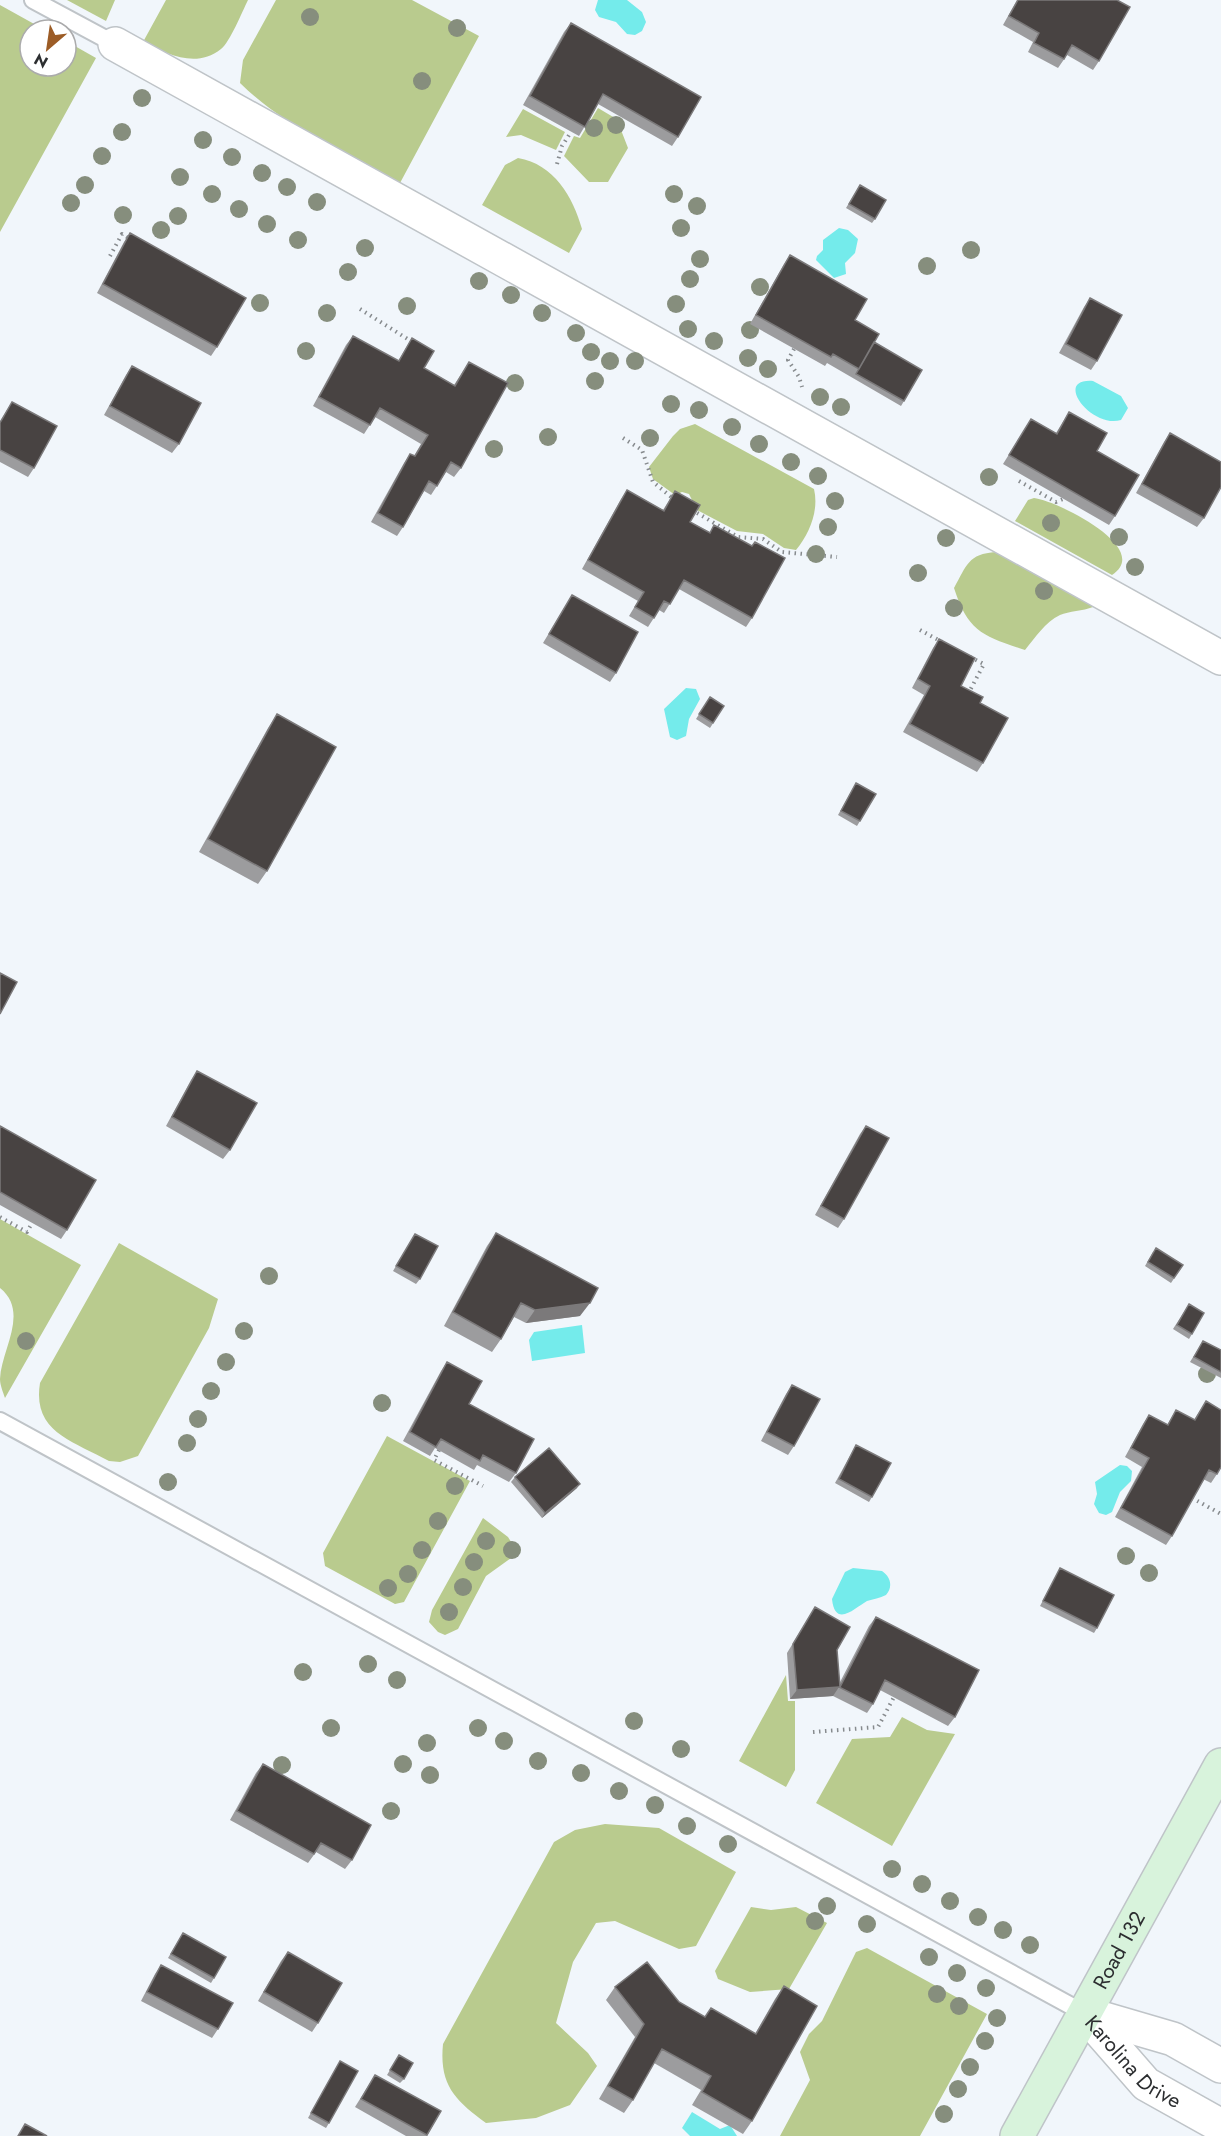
<svg xmlns="http://www.w3.org/2000/svg" width="1221" height="2136" viewBox="0 0 1221 2136" font-family="Jost,sans-serif">
<style>
.green{fill:#b9cb8e}
.water{fill:#74ebeb}
.lines{fill:none;stroke-linecap:round;stroke-linejoin:round}
.lane-casing{stroke:#bfc4c8;stroke-width:20}
.street-casing{stroke:#bfc4c8;stroke-width:36}
.secondary-casing{stroke:#bfc4c8;stroke-width:36}
.path{stroke:#878b8e;stroke-width:4;stroke-dasharray:1.5 4.5;stroke-linecap:butt}
.lane{stroke:#fff;stroke-width:16}
.street{stroke:#fff;stroke-width:33}
.secondary{stroke:#d8f3dc;stroke-width:33}
.tree{fill:#868e7d}
.wall{fill:#9c9c9e}
.shaded-wall{fill:#7b797a}
.building{fill:#484342;stroke:#7b797a;stroke-width:1.5}
.labels{text-anchor:middle;dominant-baseline:central;stroke-width:6;stroke-linejoin:round;paint-order:stroke}
.street-label{font-size:21px;fill:#2c2e30;stroke:#fff}
</style>
<rect width="100%" height="100%" fill="#f1f6fb"/>
<!-- green -->
<path class="green" d="M67,0H115L106,21Z
M166,0H248C242,12 230,42 221,49C196,69 167,54 143,42Z
M276,0H412L479,36L400,183C345,153 285,127 240,83L243,60Z
M0,5L45,30H30V66H66V41L96,58L0,232Z
M598,108L625,124L621,130L628,148L608,182H589L564,156L574,136L580,138Z
M523,109L565,132L556,150L521,135L506,137Z
M518,158C554,164 573,197 582,229L569,253L482,205L505,165Z
M695,424L814,489C819,510 810,533 796,550L784,548L763,534L737,531L697,510L689,494L682,492L675,495L653,479L649,467L673,436L680,429Z
M1034,498C1055,500 1154,548 1112,575L1015,521L1028,500Z
M996,552L1097,601L1093,607C1083,611 1069,611 1060,615C1045,622 1035,638 1025,650C983,636 968,632 954,588C967,565 968,554 996,552Z
M0,1219L81,1265L5,1398C3,1392 0,1385 0,1379C1,1350 30,1312 0,1288Z
M119,1243L218,1299L209,1328L138,1456L120,1462L109,1461C73,1441 32,1432 40,1383Z
M387,1436L470,1481L404,1602L395,1604L325,1566L323,1553Z
M483,1518L508,1537L518,1553L486,1576L458,1629L445,1635L438,1632L429,1622L432,1610Z
M786,1675L788,1701H795V1770L786,1787L739,1761Z
M902,1717L927,1730L955,1734L892,1846L816,1803L852,1739L890,1737Z
M605,1824L659,1828L736,1872L696,1946L679,1949L615,1921L596,1923L573,1962L556,2023L588,2053L597,2066L570,2105L536,2118L486,2123C455,2100 439,2085 443,2044L554,1842L575,1830Z
M751,1907L771,1910L796,1907L827,1923L789,1989L750,1992L718,1979L715,1971Z
M867,1948L987,2014L920,2136H780L810,2080L800,2052L809,2034L822,2021L856,1952Z"/>
<!-- water -->
<path class="water" d="M598,0H627L642,12L646,22L642,31L635,35L627,34L616,22L599,17L595,10Z
M839,228L848,230L858,239L855,253L845,263L846,274L834,278L816,260L817,256L823,250V240Z
M1093,381L1121,396L1128,408L1121,420C1092,429 1052,378 1093,381Z
M686,688L696,689L700,699L689,719L686,736L677,740L670,737L664,709Z
M582,1325L585,1353L532,1361L529,1340L534,1332Z
M1120,1465L1127,1466L1132,1471L1131,1481L1120,1492L1112,1512L1106,1515L1099,1513L1094,1504L1097,1494L1095,1482Z
M853,1568L882,1571C891,1577 893,1587 886,1595C880,1598 873,1599 867,1601C856,1607 835,1629 832,1599L845,1572Z
M692,2112L720,2129L730,2125L737,2136H690L682,2128Z"/>
<g class="lines">
<defs>
<path id="lane" d="M33,0L115,44
M0,1421L1084,2013"/>
<g id="street">
<path d="M115,44L1221,658"/>
<path id="s1" d="M1084,2013L1146,2084L1221,2126"/>
<path d="M1084,2013L1173,2039L1221,2066"/>
</g>
<g id="secondary">
<path id="s2" d="M1017,2136L1221,1765"/>
</g>
</defs>
<!-- lane casing -->
<use href="#lane" class="lane-casing"/>
<!-- street casing -->
<use href="#street" class="street-casing"/>
<!-- secondary casing -->
<use href="#secondary" class="secondary-casing"/>
<!-- path -->
<path class="path" d="M557,164L562,146L571,132
M110,256L122,234L130,239
M360,309L414,343
M794,349L788,360L799,377L802,387
M623,438L642,450L653,482L675,500
M1019,481L1056,502L1063,499
M692,510L738,537L763,539L782,552L837,557
M920,630L942,642
M968,694L984,664L970,657
M0,1217L27,1232L32,1223
M439,1450L434,1460L483,1486
M1192,1498L1221,1514
M813,1732L878,1727L894,1697"/>
<!-- lane -->
<use href="#lane" class="lane"/>
<!-- street -->
<use href="#street" class="street"/>
<!-- secondary -->
<use href="#secondary" class="secondary"/>
</g>
<!-- trees -->
<g class="tree">
<circle cx="310" cy="17" r="9"/>
<circle cx="457" cy="28" r="9"/>
<circle cx="422" cy="81" r="9"/>
<circle cx="142" cy="98" r="9"/>
<circle cx="616" cy="125" r="9"/>
<circle cx="594" cy="128" r="9"/>
<circle cx="122" cy="132" r="9"/>
<circle cx="203" cy="140" r="9"/>
<circle cx="102" cy="156" r="9"/>
<circle cx="232" cy="157" r="9"/>
<circle cx="262" cy="173" r="9"/>
<circle cx="180" cy="177" r="9"/>
<circle cx="85" cy="185" r="9"/>
<circle cx="287" cy="187" r="9"/>
<circle cx="212" cy="194" r="9"/>
<circle cx="674" cy="194" r="9"/>
<circle cx="317" cy="202" r="9"/>
<circle cx="71" cy="203" r="9"/>
<circle cx="697" cy="206" r="9"/>
<circle cx="239" cy="209" r="9"/>
<circle cx="123" cy="215" r="9"/>
<circle cx="178" cy="216" r="9"/>
<circle cx="267" cy="224" r="9"/>
<circle cx="681" cy="228" r="9"/>
<circle cx="161" cy="230" r="9"/>
<circle cx="298" cy="240" r="9"/>
<circle cx="365" cy="248" r="9"/>
<circle cx="971" cy="250" r="9"/>
<circle cx="700" cy="259" r="9"/>
<circle cx="927" cy="266" r="9"/>
<circle cx="348" cy="272" r="9"/>
<circle cx="690" cy="279" r="9"/>
<circle cx="479" cy="281" r="9"/>
<circle cx="760" cy="287" r="9"/>
<circle cx="511" cy="295" r="9"/>
<circle cx="260" cy="303" r="9"/>
<circle cx="676" cy="304" r="9"/>
<circle cx="407" cy="306" r="9"/>
<circle cx="327" cy="313" r="9"/>
<circle cx="542" cy="313" r="9"/>
<circle cx="688" cy="329" r="9"/>
<circle cx="750" cy="330" r="9"/>
<circle cx="576" cy="333" r="9"/>
<circle cx="714" cy="341" r="9"/>
<circle cx="306" cy="351" r="9"/>
<circle cx="591" cy="352" r="9"/>
<circle cx="748" cy="358" r="9"/>
<circle cx="610" cy="361" r="9"/>
<circle cx="635" cy="361" r="9"/>
<circle cx="768" cy="369" r="9"/>
<circle cx="595" cy="381" r="9"/>
<circle cx="515" cy="383" r="9"/>
<circle cx="820" cy="397" r="9"/>
<circle cx="671" cy="404" r="9"/>
<circle cx="841" cy="407" r="9"/>
<circle cx="699" cy="410" r="9"/>
<circle cx="732" cy="427" r="9"/>
<circle cx="548" cy="437" r="9"/>
<circle cx="650" cy="438" r="9"/>
<circle cx="759" cy="444" r="9"/>
<circle cx="494" cy="449" r="9"/>
<circle cx="791" cy="462" r="9"/>
<circle cx="818" cy="476" r="9"/>
<circle cx="989" cy="477" r="9"/>
<circle cx="835" cy="501" r="9"/>
<circle cx="1051" cy="523" r="9"/>
<circle cx="828" cy="527" r="9"/>
<circle cx="1119" cy="537" r="9"/>
<circle cx="946" cy="538" r="9"/>
<circle cx="816" cy="554" r="9"/>
<circle cx="1135" cy="567" r="9"/>
<circle cx="918" cy="573" r="9"/>
<circle cx="1044" cy="591" r="9"/>
<circle cx="954" cy="608" r="9"/>
<circle cx="269" cy="1276" r="9"/>
<circle cx="244" cy="1331" r="9"/>
<circle cx="26" cy="1341" r="9"/>
<circle cx="226" cy="1362" r="9"/>
<circle cx="1207" cy="1374" r="9"/>
<circle cx="211" cy="1391" r="9"/>
<circle cx="382" cy="1403" r="9"/>
<circle cx="198" cy="1419" r="9"/>
<circle cx="187" cy="1443" r="9"/>
<circle cx="168" cy="1482" r="9"/>
<circle cx="455" cy="1486" r="9"/>
<circle cx="438" cy="1521" r="9"/>
<circle cx="486" cy="1541" r="9"/>
<circle cx="422" cy="1550" r="9"/>
<circle cx="512" cy="1550" r="9"/>
<circle cx="1126" cy="1556" r="9"/>
<circle cx="474" cy="1562" r="9"/>
<circle cx="1149" cy="1573" r="9"/>
<circle cx="408" cy="1574" r="9"/>
<circle cx="463" cy="1587" r="9"/>
<circle cx="388" cy="1588" r="9"/>
<circle cx="449" cy="1612" r="9"/>
<circle cx="368" cy="1664" r="9"/>
<circle cx="303" cy="1672" r="9"/>
<circle cx="397" cy="1680" r="9"/>
<circle cx="634" cy="1721" r="9"/>
<circle cx="331" cy="1728" r="9"/>
<circle cx="478" cy="1728" r="9"/>
<circle cx="504" cy="1741" r="9"/>
<circle cx="427" cy="1743" r="9"/>
<circle cx="681" cy="1749" r="9"/>
<circle cx="538" cy="1761" r="9"/>
<circle cx="403" cy="1764" r="9"/>
<circle cx="282" cy="1765" r="9"/>
<circle cx="581" cy="1773" r="9"/>
<circle cx="430" cy="1775" r="9"/>
<circle cx="619" cy="1791" r="9"/>
<circle cx="655" cy="1805" r="9"/>
<circle cx="391" cy="1811" r="9"/>
<circle cx="687" cy="1826" r="9"/>
<circle cx="728" cy="1844" r="9"/>
<circle cx="892" cy="1869" r="9"/>
<circle cx="922" cy="1884" r="9"/>
<circle cx="950" cy="1901" r="9"/>
<circle cx="827" cy="1906" r="9"/>
<circle cx="978" cy="1917" r="9"/>
<circle cx="815" cy="1921" r="9"/>
<circle cx="867" cy="1924" r="9"/>
<circle cx="1003" cy="1930" r="9"/>
<circle cx="1030" cy="1945" r="9"/>
<circle cx="929" cy="1957" r="9"/>
<circle cx="957" cy="1973" r="9"/>
<circle cx="986" cy="1988" r="9"/>
<circle cx="937" cy="1994" r="9"/>
<circle cx="959" cy="2006" r="9"/>
<circle cx="997" cy="2018" r="9"/>
<circle cx="985" cy="2041" r="9"/>
<circle cx="970" cy="2067" r="9"/>
<circle cx="958" cy="2089" r="9"/>
<circle cx="944" cy="2114" r="9"/>
</g>
<!-- wall -->
<path class="wall" d="M1017,0H1117L1099,61L1093,70L1067,55L1058,68L1028,52L1033,42L1003,25Z
M571,23L678,137L672,146L598,104L579,136L523,105L564,32Z
M860,185L875,219L872,223L846,208Z
M130,233L217,347L211,356L97,293L124,242Z
M790,255L855,320L904,401L901,406L827,363L825,366L750,324L784,264Z
M1090,298L1097,361L1091,370L1059,353L1084,307Z
M353,336L398,361L412,338L424,368L454,385L469,362L461,468L454,477L446,472L431,495L424,491L403,527L397,536L371,522L404,463L410,454L414,456L421,444L375,417L364,434L313,406L346,345Z
M132,366L179,444L172,453L104,415L126,375Z
M12,402L34,468L28,477L0,462V421Z
M1069,412L1097,451L1115,516L1109,525L1003,464L1031,419L1056,433Z
M1170,433L1204,518L1197,527L1136,493L1164,442Z
M627,490L663,510L675,491L690,522L710,532L714,525L752,546L755,542L752,618L746,627L679,589L664,613L659,610L648,627L629,616L638,601L582,569L621,499Z
M572,595L616,673L610,682L543,643Z
M939,639L961,686L983,763L977,772L903,732L924,695L912,688L933,648Z
M710,697L724,706L710,728L696,719Z
M277,714L267,871L258,884L199,852L268,728Z
M856,783L860,821L857,826L838,815Z
M197,1071L230,1150L223,1159L166,1126L191,1080Z
M0,1126L67,1230L61,1239L0,1205Z
M866,1126L844,1219L838,1228L815,1215L860,1134Z
M496,1233L580,1316L526,1323L514,1317L501,1339L492,1352L444,1326L487,1246Z
M415,1234L420,1279L416,1284L393,1271Z
M1153,1252L1183,1265L1171,1283L1145,1266Z
M1189,1304L1192,1334L1189,1339L1173,1329Z
M1203,1341L1221,1350V1378L1190,1362Z
M447,1362L469,1404L516,1473L509,1482L477,1465L474,1470L435,1448L430,1456L403,1441L441,1371Z
M792,1385L794,1446L788,1455L761,1441L786,1394Z
M1206,1401L1217,1474L1211,1483L1203,1479L1172,1536L1166,1545L1115,1517L1142,1467L1125,1457L1143,1424L1149,1415L1167,1425L1176,1410L1194,1420Z
M856,1445L872,1497L869,1502L835,1483Z
M515,1477L577,1488L542,1518L511,1482Z
M1060,1568L1097,1628L1094,1633L1040,1606Z
M815,1607L837,1650L839,1684L869,1626L876,1617L955,1717L948,1726L880,1690L873,1704L867,1713L833,1696L790,1699L787,1653Z
M263,1764L352,1860L345,1869L316,1852L308,1863L230,1820L256,1773Z
M183,1933L214,1978L211,1983L168,1958Z
M288,1952L318,2023L312,2032L258,2001L281,1961Z
M161,1965L218,2029L212,2038L141,2001L155,1974Z
M784,1986L752,2121L743,2134L692,2105L701,2090L654,2063L633,2100L624,2113L599,2099L635,2037L606,2000L615,1987L679,2002L705,2017L711,2008L755,2034L775,1999Z
M396,2060L404,2079L400,2083L387,2075Z
M340,2061L329,2123L326,2128L308,2118Z
M375,2075L441,2111L427,2136H406L355,2107Z"/>
<!-- shaded-wall -->
<path class="shaded-wall" d="M590,1303L580,1316L526,1323L535,1310Z
M580,1484L577,1488L542,1518L545,1513Z
M839,1687L833,1696L790,1699L797,1690Z"/>
<!-- building -->
<path class="building" d="M1018,0H1117L1130,7L1099,61L1072,45L1064,59L1034,43L1039,33L1009,16Z
M571,23L701,97L678,137L603,94L585,127L530,96Z
M860,185L886,200L875,219L849,204Z
M130,233L246,298L217,347L103,284Z
M790,255L867,299L855,320L879,334L859,369L833,354L831,357L756,315Z
M1090,298L1122,315L1097,361L1066,344Z
M353,336L399,361L412,338L434,351L424,368L455,386L469,362L508,383L461,468L451,462L437,486L429,481L403,527L378,513L410,454L415,456L428,435L380,408L370,425L319,397Z
M874,342L922,370L904,401L856,374Z
M132,366L201,403L179,444L110,406Z
M12,402L57,426L34,468L0,450V423Z
M1069,412L1107,433L1097,451L1139,475L1115,516L1009,455L1031,419L1057,434Z
M1170,433L1221,462V487L1204,518L1142,484Z
M627,490L664,511L675,491L700,505L690,522L710,533L714,525L752,546L755,542L785,558L752,618L684,580L670,604L664,601L654,618L635,607L644,592L588,560Z
M572,595L638,632L616,673L549,634Z
M939,639L975,658L961,686L983,697L980,703L1008,718L983,763L910,724L930,686L918,679Z
M710,697L724,706L713,723L699,714Z
M277,714L336,747L267,871L208,839Z
M856,783L876,794L860,821L841,811Z
M0,973L17,982L0,1014Z
M197,1071L257,1103L230,1150L172,1117Z
M0,1126L96,1180L67,1230L0,1192Z
M866,1126L889,1138L844,1219L821,1206Z
M496,1233L598,1288L590,1303L535,1310L521,1303L501,1339L453,1312Z
M415,1234L438,1246L420,1279L396,1266Z
M1156,1248L1183,1265L1174,1278L1148,1262Z
M1189,1304L1204,1313L1192,1334L1177,1325Z
M1203,1341L1221,1350V1372L1194,1357Z
M447,1362L482,1381L469,1404L534,1439L516,1473L483,1455L480,1461L441,1439L436,1447L410,1432Z
M792,1385L820,1399L794,1446L767,1432Z
M1206,1401L1221,1410V1467L1217,1474L1209,1470L1172,1536L1121,1508L1149,1458L1131,1448L1149,1415L1168,1425L1176,1410L1195,1420Z
M856,1445L891,1463L872,1497L839,1479Z
M549,1448L580,1484L545,1513L515,1477Z
M1060,1568L1114,1595L1097,1628L1043,1601Z
M815,1607L850,1627L837,1650L840,1687L876,1617L979,1670L955,1717L885,1680L873,1704L839,1687L797,1690L793,1644Z
M263,1764L371,1825L352,1860L321,1843L314,1854L237,1811Z
M183,1933L226,1957L214,1978L171,1954Z
M288,1952L342,1983L318,2023L264,1992Z
M647,1962L679,2002L705,2017L711,2008L756,2034L784,1986L817,2006L752,2121L702,2092L711,2076L662,2049L633,2100L608,2086L644,2024L615,1987Z
M161,1965L233,2003L218,2029L147,1992Z
M399,2055L413,2063L404,2079L390,2070Z
M340,2061L358,2071L329,2123L311,2113Z
M375,2075L441,2111L427,2135L361,2099Z
M25,2124L47,2136H18Z"/>
<g class="labels">
<!-- street labels -->
<g class="street-label">
<text stroke="none"><textPath href="#s2" startOffset="212">Road 132</textPath></text>
<text stroke="none"><textPath href="#s1" startOffset="70">Karolina Drive</textPath></text>
</g>
</g>
<!-- north arrow -->
<g transform="translate(48 48) rotate(209)"><circle r="28" fill="#ffffff" stroke="#ababac" stroke-width="1.5"/>
<path d="M0-4.5L10 22L0 15L-10 22Z" fill="#9c5c26"/>
<text y="-9" font-size="16" font-weight="bold" text-anchor="middle" fill="#2c2e30">N</text>
</g>
</svg>
